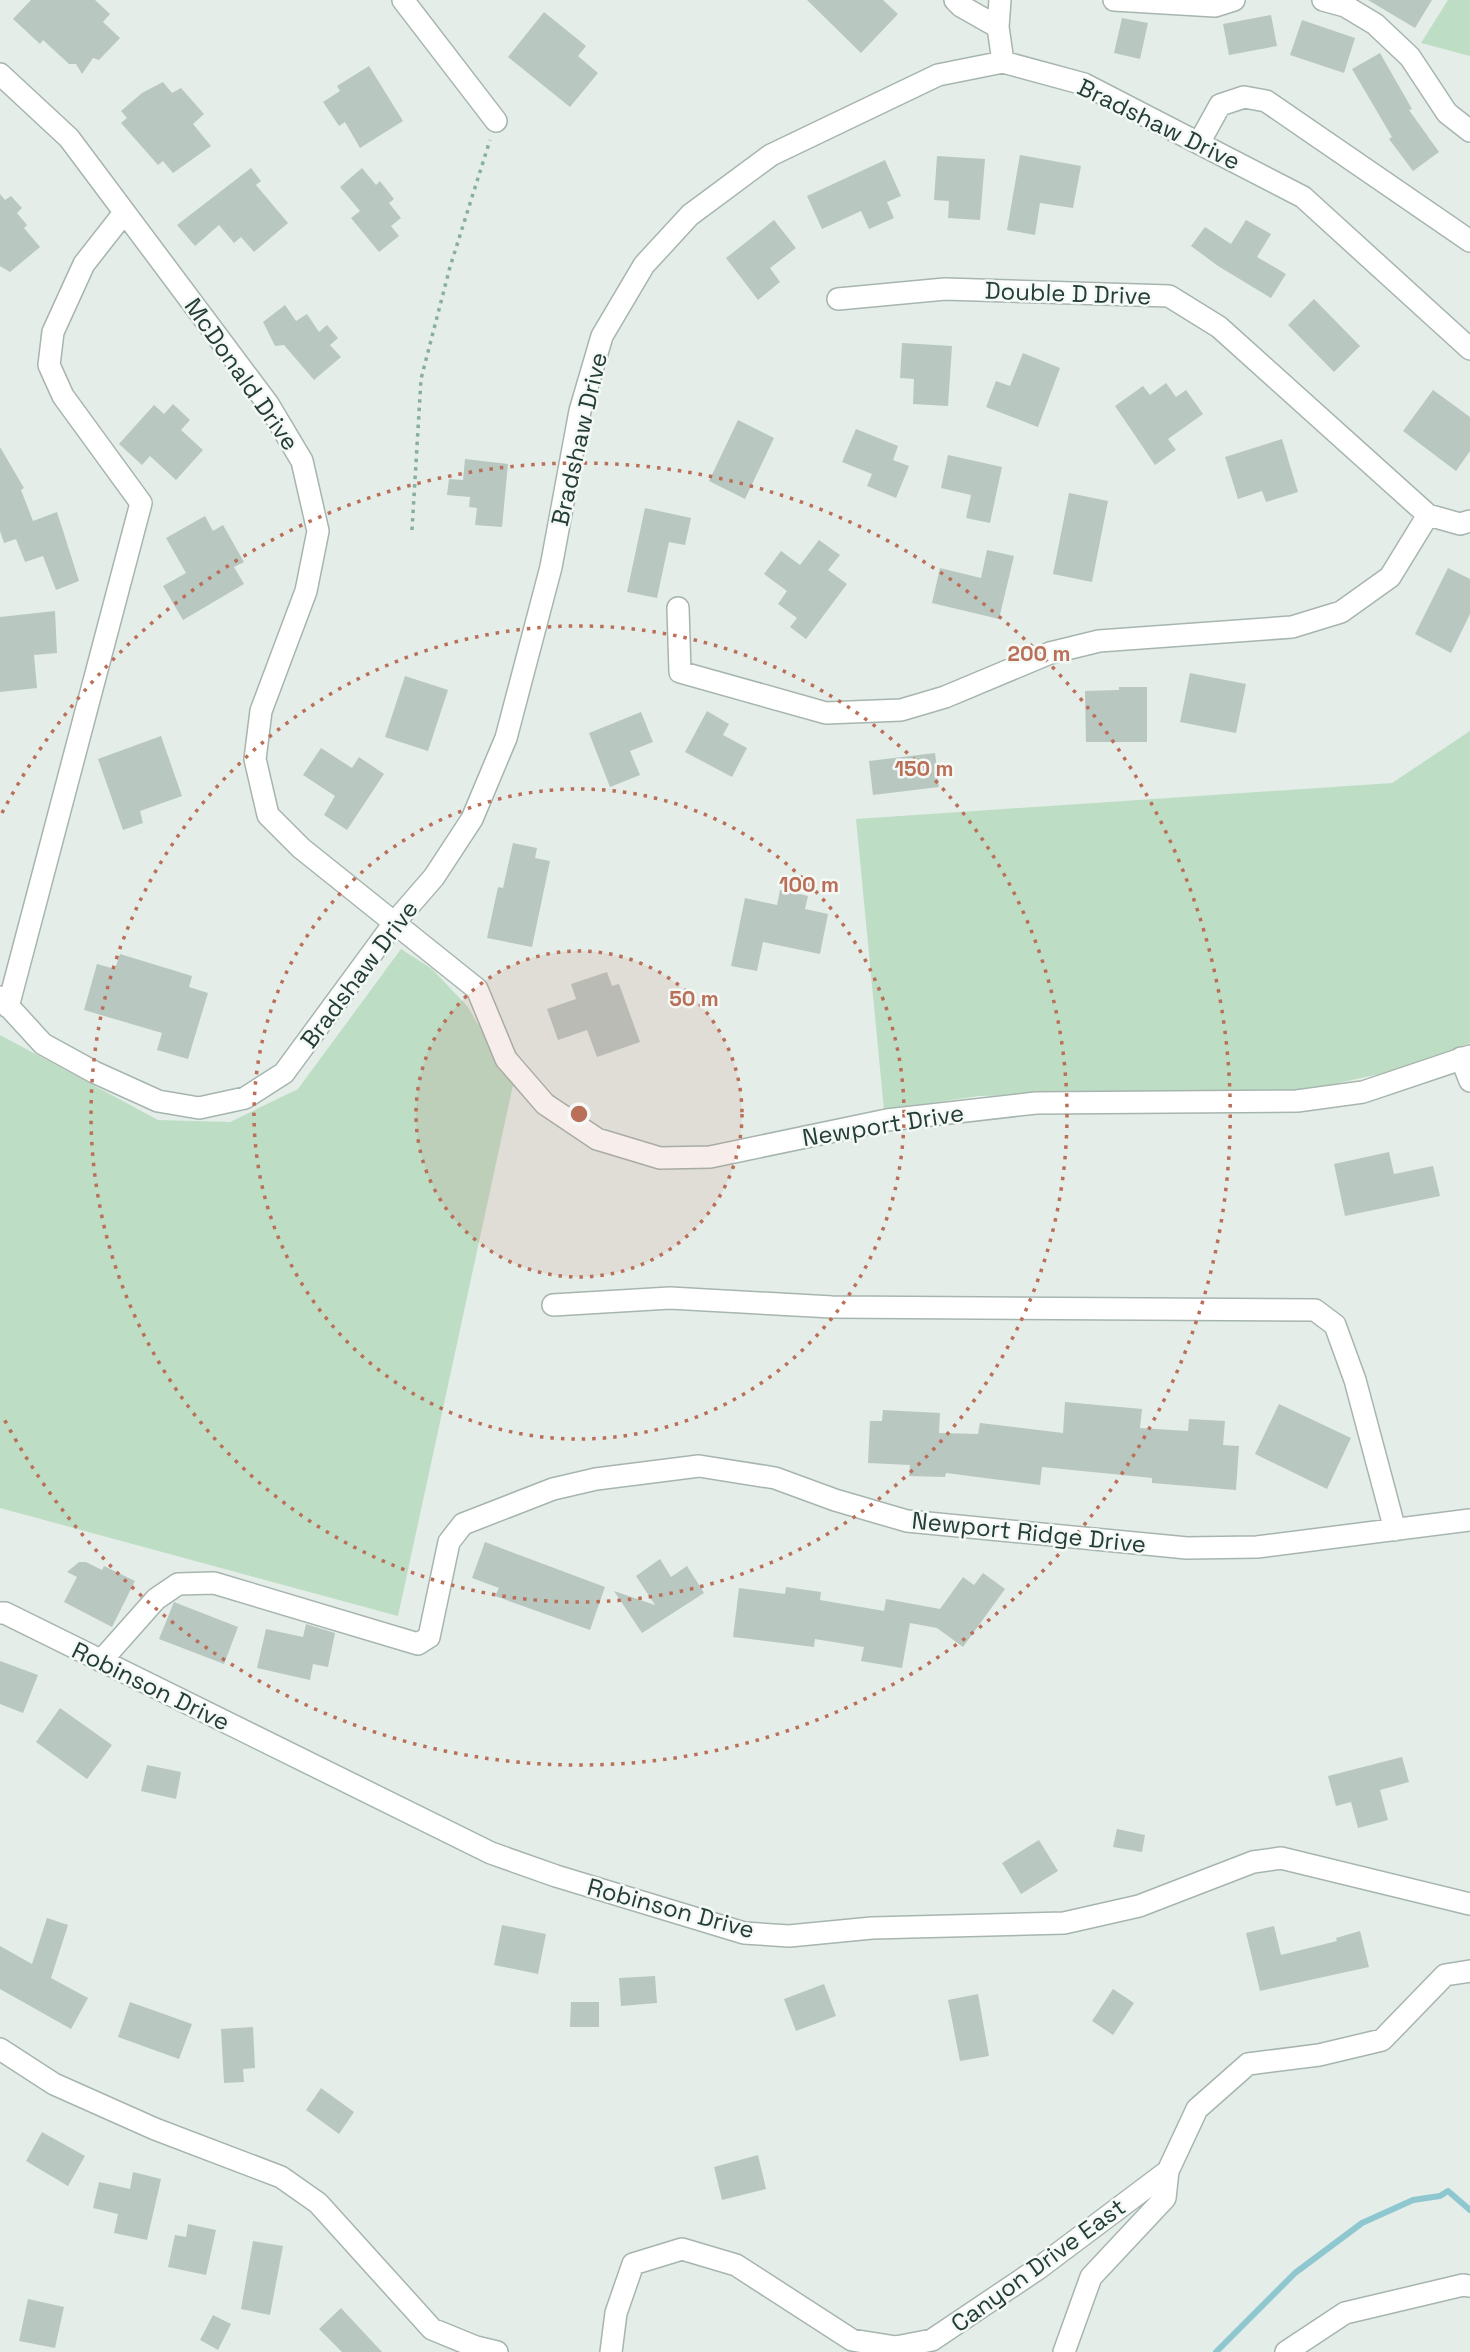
<svg xmlns="http://www.w3.org/2000/svg" width="1470" height="2352" viewBox="0 0 1470 2352" font-family="'Space Grotesk',sans-serif">
<style>
.green{fill:#beddc5}
.lines{fill:none;stroke-linecap:round;stroke-linejoin:round}
.stream{stroke:#8ec7cf;stroke-width:6}
.building{fill:#b9c7c1}
.minor-casing{stroke:#a7b5af;stroke-width:24}
.path{stroke:#86afa1;stroke-width:3.5;stroke-dasharray:3.5 5;stroke-linecap:butt}
.minor{stroke:#fff;stroke-width:21}
.ring{fill:none;stroke:#ba6f58;stroke-width:3.5;stroke-dasharray:3.5 7}
.labels{text-anchor:middle;dominant-baseline:central;stroke-width:5;stroke-linejoin:round;paint-order:stroke}
.street-label{font-size:24px;fill:#243d36;stroke:#f4f9f6}
.centre{fill:#ba6f58;stroke:#f4f9f6;stroke-width:3.5}
.ring-label{font-size:21px;text-anchor:middle;font-weight:bold;fill:#ba6f58;stroke:#f4f9f6;stroke-width:5;stroke-linejoin:round;paint-order:stroke}
</style>
<rect width="100%" height="100%" fill="#e4ede8"/>
<!-- green -->
<path class="green" d="M1448,0H1470V56L1421,43Z
M1470,731V1043L1398,1070L1306,1090L978,1096L884,1110L856,819L1392,783Z
M401,949L432,969L468,1007L513,1085L398,1616L0,1508V1035L158,1120L230,1122L298,1089Z"/>
<g class="lines">
<!-- stream -->
<path class="stream" d="M1216,2352L1295,2273L1362,2223L1413,2200L1440,2196L1448,2191L1470,2210"/>
</g>
<!-- building -->
<path class="building" d="M31,0H95L110,14L103,22L120,38L99,60L93,58L82,74L76,64H69L43,40L40,44L13,19Z
M807,0H883L898,14L861,53Z
M1368,0H1432L1415,28Z
M544,12L586,46L578,56L598,73L570,107L508,57Z
M1271,15L1277,46L1229,55L1223,24Z
M1122,18L1148,23L1140,59L1114,53Z
M1302,20L1355,38L1344,73L1290,55Z
M1380,53L1412,109L1409,110L1439,152L1413,171L1389,139L1392,137L1352,69Z
M369,66L403,121L360,148L345,122L339,126L323,102L340,91L337,86Z
M163,82L172,93L181,88L204,114L193,124L211,146L173,173L163,161L158,165L121,123L127,118L121,111L142,93Z
M1020,155L1081,166L1073,208L1040,203L1035,235L1007,230Z
M937,156L985,159L980,220L948,218L949,201L934,200Z
M885,160L901,196L887,202L894,218L869,229L861,211L822,229L807,196Z
M251,168L261,181L256,185L288,223L254,252L241,237L234,243L219,225L195,246L177,225Z
M362,168L376,185L380,181L394,199L389,203L401,218L391,226L399,236L379,252L351,218L360,211L340,187Z
M0,194L5,200L11,196L22,208L17,213L27,225L24,228L40,247L10,272L0,266Z
M774,220L796,248L770,268L780,282L758,300L726,258Z
M1246,220L1271,234L1257,257L1286,274L1271,298L1218,266L1191,246L1205,227L1231,244Z
M1314,299L1360,346L1334,372L1288,325Z
M285,305L296,321L307,314L319,332L327,325L338,338L330,345L341,357L314,380L284,345L275,346L263,322Z
M902,343L952,346L948,406L913,404L914,379L900,378Z
M1023,353L1060,368L1038,427L986,407L996,381L1010,386Z
M1166,383L1176,397L1186,390L1203,414L1168,439L1176,450L1155,465L1115,406L1143,386L1150,395Z
M1433,390L1470,417V451L1456,471L1403,431Z
M173,404L190,420L181,430L203,450L176,480L150,456L142,465L119,444L154,405L164,414Z
M738,420L774,438L745,499L709,481Z
M856,429L898,446L893,460L909,466L896,498L867,486L872,474L842,462Z
M1282,439L1298,492L1266,502L1262,491L1238,499L1225,457Z
M0,447L24,488L21,490L33,521L57,512L79,581L56,590L43,556L25,562L16,539L4,543L0,531Z
M948,455L1002,467L990,523L966,518L971,495L941,488Z
M465,459L508,464L502,527L475,525L477,508L469,507L470,497L447,495L449,479L463,480Z
M1069,493L1108,501L1092,582L1053,574Z
M645,508L691,518L685,545L669,542L657,598L627,592Z
M205,516L213,531L223,525L244,562L234,567L244,584L183,620L163,586L186,573L166,538Z
M819,540L840,555L828,570L847,584L806,639L790,627L797,618L778,604L787,591L764,574L781,551L800,565Z
M987,550L1014,556L999,619L932,603L940,568L981,578Z
M1448,568L1470,579V614L1451,653L1415,634Z
M55,611L57,653L34,655L37,688L0,692V617Z
M1190,673L1246,684L1236,733L1180,722Z
M405,676L448,690L428,751L385,737Z
M1119,687H1147V742H1086L1085,691L1119,690Z
M707,711L729,724L723,735L747,748L732,777L685,752Z
M641,712L653,742L630,751L640,775L610,787L589,733Z
M161,736L182,796L140,811L143,823L123,830L98,759Z
M321,748L352,768L359,757L384,774L347,830L324,815L335,796L303,775Z
M935,753L939,787L873,795L869,761Z
M513,843L537,848L535,858L550,861L532,947L487,938L498,887L503,888Z
M780,890L808,896L805,909L828,914L820,954L763,942L757,971L731,966L745,898L777,905Z
M120,954L192,976L189,987L208,993L188,1059L157,1050L162,1033L84,1010L97,964L115,969Z
M607,972L612,986L619,984L640,1042L597,1057L587,1030L558,1040L547,1009L576,999L571,984Z
M1389,1152L1394,1174L1433,1166L1440,1196L1345,1216L1334,1164Z
M1065,1402L1142,1409L1140,1428L1188,1431L1189,1419L1225,1421L1223,1445L1239,1446L1236,1490L1152,1483V1478L1042,1467L1040,1485L946,1473L945,1477L909,1476L910,1465L868,1463L870,1421H882L883,1410L940,1413L939,1433L978,1434L980,1423L1063,1433Z
M1279,1404L1351,1438L1327,1489L1255,1454Z
M485,1542L605,1587L590,1630L495,1596L499,1588L472,1578Z
M660,1559L671,1577L687,1566L704,1593L642,1633L614,1591L655,1605L636,1576Z
M79,1562H86L102,1570L104,1566L135,1581L112,1627L64,1602L77,1577L67,1572Z
M983,1573L1005,1589L963,1647L937,1628L910,1623L902,1668L861,1661L864,1647L815,1639L814,1647L733,1637L739,1588L785,1594L786,1587L821,1592L820,1600L884,1611L886,1599L940,1609L963,1577L974,1585Z
M174,1602L238,1627L224,1664L159,1639Z
M306,1624L335,1633L328,1667L313,1664L310,1680L257,1668L266,1629L303,1637Z
M0,1661L38,1675L23,1713L0,1704Z
M60,1708L112,1745L87,1779L36,1742Z
M1402,1757L1409,1782L1380,1790L1388,1820L1358,1828L1351,1802L1336,1806L1328,1776Z
M147,1765L181,1772L176,1799L141,1791Z
M1117,1829L1145,1835L1142,1852L1113,1847Z
M1039,1840L1058,1871L1021,1894L1002,1863Z
M47,1918L68,1925L51,1978L88,1998L71,2029L0,1989V1946L32,1964Z
M502,1925L546,1934L538,1974L494,1965Z
M1274,1926L1281,1955L1337,1941L1336,1938L1360,1931L1369,1967L1260,1991L1246,1933Z
M655,1976L657,2003L621,2006L619,1978Z
M824,1984L836,2016L796,2031L784,1999Z
M1113,1989L1134,2003L1113,2035L1092,2021Z
M978,1994L989,2056L960,2061L948,2000Z
M130,2002L192,2024L179,2059L118,2037Z
M571,2002H599V2027H570Z
M253,2027L255,2068L243,2069L244,2082L224,2083L221,2029Z
M321,2088L354,2112L339,2134L306,2110Z
M42,2132L85,2156L68,2186L26,2161Z
M758,2155L766,2189L722,2200L714,2167Z
M133,2172L161,2179L147,2240L114,2233L118,2214L93,2208L99,2182L130,2189Z
M188,2224L216,2230L206,2275L168,2267L175,2235L186,2237Z
M253,2241L283,2246L270,2315L241,2309Z
M28,2299L64,2307L55,2348L19,2341Z
M341,2308L382,2352H342L319,2329Z
M213,2315L231,2324L218,2350L200,2340Z"/>
<g class="lines">
<defs>
<path id="minor" d="M403,0L496,121
M955,0L961,6L998,27
M1000,0L998,27L1003,62
M1114,0L1215,6L1234,0
M1323,0L1345,6L1375,24L1410,57L1447,113L1470,131
M0,74L69,138L268,404L302,461L318,531L306,591L261,711L255,759L268,815L301,848L477,989L506,1059L545,1104L597,1139L660,1158L710,1157L887,1120L1036,1103L1297,1101L1363,1092L1470,1056
M1199,143L1220,105L1244,97L1266,101L1470,241
M838,299L945,289L1169,296L1219,327L1428,515
M678,608L680,672L826,713L901,710L945,697L1050,653L1099,641L1292,627L1341,612L1390,577L1428,515L1460,524L1470,521
M0,997L43,1044L94,1072L158,1101L199,1108L245,1098L284,1073L395,922L434,877L472,819L506,738L551,567L580,411L602,336L644,265L690,215L771,155L938,75L1003,62L1084,84L1303,197L1470,349
M8,1007L141,503L63,396L49,365L53,332L84,264L124,213
M1461,1058L1470,1081
M553,1305L670,1298L832,1307L1315,1310L1335,1325L1355,1380L1395,1530
M0,1613H5L491,1853L556,1876L744,1933L789,1936L872,1928L1064,1923L1139,1906L1253,1862L1281,1858L1470,1904
M101,1661L156,1599L178,1584L214,1583L418,1644L429,1637L449,1542L463,1524L553,1489L596,1479L699,1466L775,1478L835,1500L907,1521L1187,1548L1257,1547L1470,1520
M0,2049L54,2084L155,2129L281,2177L318,2203L432,2329L476,2347L497,2352
M611,2352L616,2313L633,2264L682,2249L736,2265L852,2340L896,2347L932,2340L1039,2268L1168,2171L1197,2109L1248,2064L1319,2055L1382,2040L1445,1975L1470,1971
M1064,2352L1091,2277L1165,2198L1168,2171
M1286,2352L1345,2313L1463,2285L1470,2286"/>
</defs>
<!-- minor casing -->
<use href="#minor" class="minor-casing"/>
<!-- path -->
<path class="path" d="M412,530L421,379L450,267L490,140"/>
<!-- minor -->
<use href="#minor" class="minor"/>
</g>
<!-- distance rings -->
<circle cx="579" cy="1114" r="163" fill="#ba6f58" fill-opacity=".12"/>
<g class="ring">
<circle cx="579" cy="1114" r="163"/>
<circle cx="579" cy="1114" r="325"/>
<circle cx="579" cy="1114" r="488"/>
<path d="M2 813A651 651 0 1 1 2 1415"/>
</g>
<g class="labels">
<!-- street labels -->
<g class="street-label">
<text transform="translate(1159 124) rotate(26)">Bradshaw Drive</text>
<text transform="translate(1068 293) rotate(2)">Double D Drive</text>
<text transform="translate(242 374) rotate(55)">McDonald Drive</text>
<text transform="translate(579 439) rotate(-77)">Bradshaw Drive</text>
<text transform="translate(359 974) rotate(-53)">Bradshaw Drive</text>
<text transform="translate(883 1125) rotate(-9)">Newport Drive</text>
<text transform="translate(1029 1532) rotate(6)">Newport Ridge Drive</text>
<text transform="translate(151 1686) rotate(26)">Robinson Drive</text>
<text transform="translate(671 1908) rotate(15)">Robinson Drive</text>
<text transform="translate(1038 2265) rotate(-36)">Canyon Drive East</text>
</g>
</g>
<circle cx="579" cy="1114" r="10" class="centre"/>
<g class="ring-label">
<text x="1039" y="661">200 m</text>
<text x="924" y="776">150 m</text>
<text x="809" y="892">100 m</text>
<text x="694" y="1006">50 m</text>
</g>
</svg>
